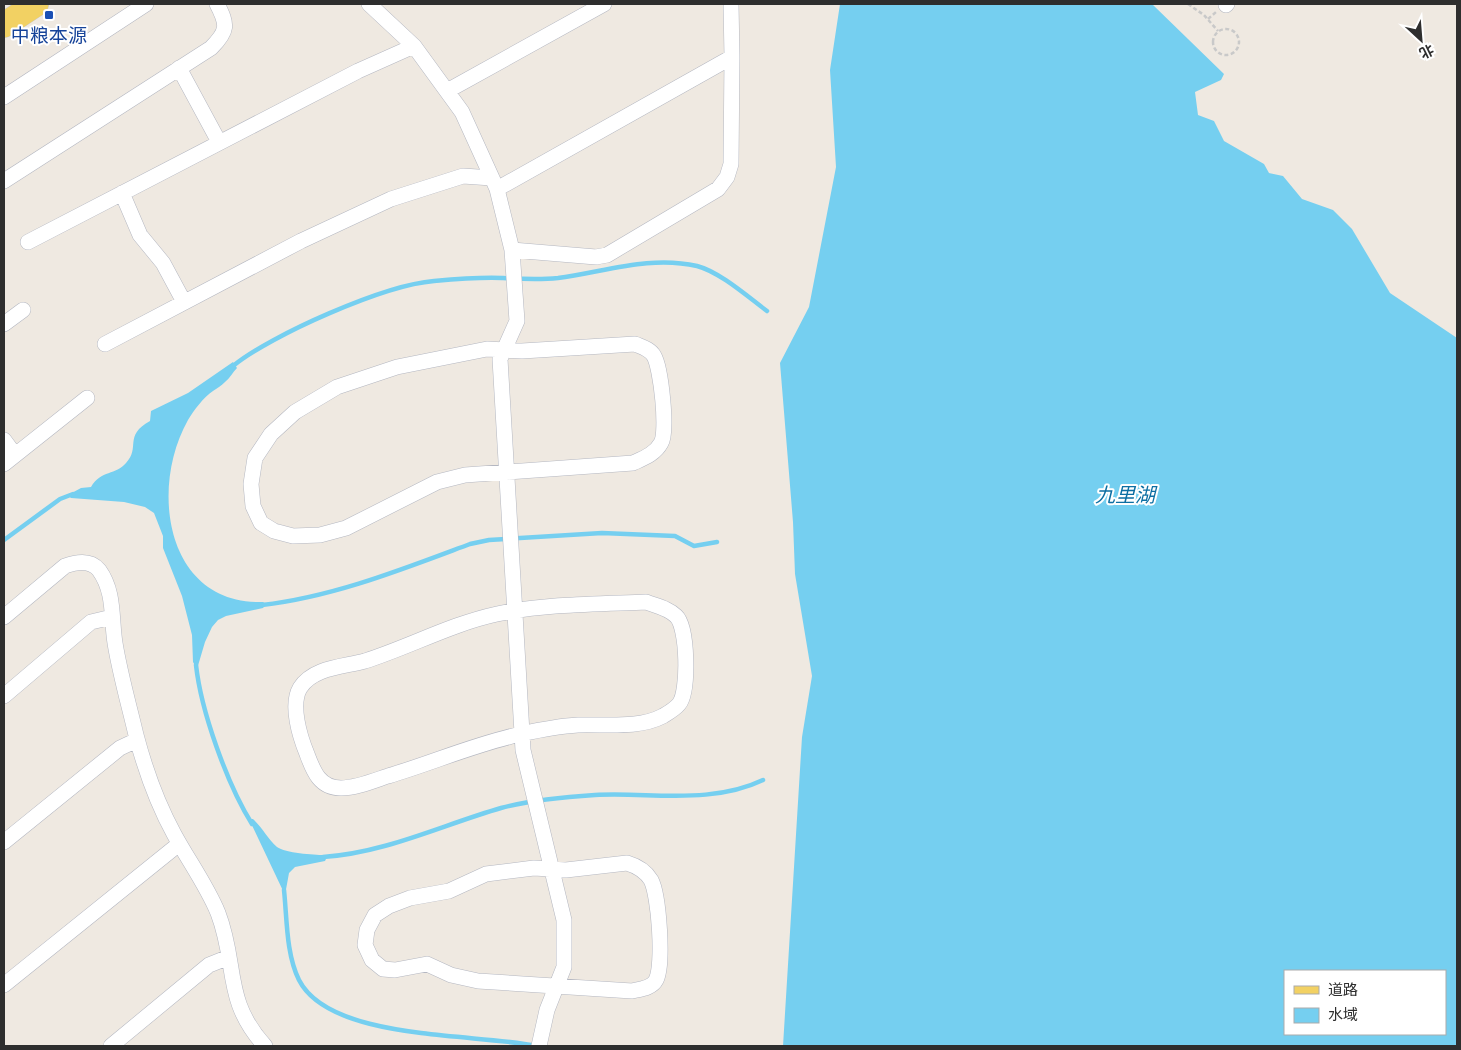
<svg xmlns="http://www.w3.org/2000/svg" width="1461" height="1050" viewBox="0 0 1461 1050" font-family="'Exo 2','Noto Sans SC',sans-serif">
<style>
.water{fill:#75cff0;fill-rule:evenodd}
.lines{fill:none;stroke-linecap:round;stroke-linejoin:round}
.stream{stroke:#75cff0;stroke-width:4.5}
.street-casing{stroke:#b4b7c1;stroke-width:16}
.primary-casing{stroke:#c9c9c9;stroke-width:26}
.path{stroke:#c9c9c9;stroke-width:2.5;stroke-dasharray:4 2.5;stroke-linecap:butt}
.street{stroke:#fff;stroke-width:15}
.primary{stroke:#f2d163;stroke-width:25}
.transit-dot{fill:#1a4fb4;stroke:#fff;stroke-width:2}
.labels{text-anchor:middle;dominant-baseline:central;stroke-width:4;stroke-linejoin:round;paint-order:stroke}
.transit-label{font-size:19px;fill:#164399;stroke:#fff}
.water-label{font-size:20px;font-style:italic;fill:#0d6fa3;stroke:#fff}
</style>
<rect width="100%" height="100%" fill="#efe9e1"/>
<!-- water -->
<path class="water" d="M840,4H1152L1224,74L1221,80L1195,92L1198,115L1214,121L1224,141L1264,164L1269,173L1283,176L1302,199L1333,210L1352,229L1390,293L1457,338V1046H783L802,737L812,676L795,574L793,522L780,363L809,307L836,167L830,70ZM1285,971H1445V1034H1285Z
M233,362L237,368C233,372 230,378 225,382C221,386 217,388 213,391C203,398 194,410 188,420C149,489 166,605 263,602L266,604L263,608L226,616L218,620L212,627L205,642L197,669L193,662L192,635L182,596L163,548V536L154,513L145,507L124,502L71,498L68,495L81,488L91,487C101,470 116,475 126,463C141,447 123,436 150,421L151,411L188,393Z
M249,819H253C262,827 268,839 277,847C285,853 314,855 324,855L327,857L325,861L295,867L289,873L285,895Z"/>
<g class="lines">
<!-- stream -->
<path class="stream" d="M233,366C271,335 384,285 434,281C456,279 479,277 502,278C521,279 539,280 558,278C604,272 650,255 697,266C720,272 748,297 767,311
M4,540L60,499L73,494
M262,605C333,597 403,569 470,544L489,540L602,533L675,536L694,546L717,542
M196,665C201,711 227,784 252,824
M323,857C385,853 442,825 501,808C531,800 564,797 595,795C651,792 711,805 763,780
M284,890C287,918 286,954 299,980C330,1041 475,1033 536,1046"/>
<defs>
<path id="street" d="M369,4L414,46L462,112L497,189L512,250L517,321L500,359L523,750L564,920V967L547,1010L539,1046
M1226,5L1227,4
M179,68L219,142
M447,91L604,4
M4,97L146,4
M4,181L211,48C228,31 228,25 217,4
M497,189L732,57L731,4
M122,193L140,235L163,263L184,302
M28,242L358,71L414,46
M512,250L596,257L607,255L718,189L727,177L731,164L732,57
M4,324L23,310
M105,344L301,241L391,199L463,176L492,178
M635,344C642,347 650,349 654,356C661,368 668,432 661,443C655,454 644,458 633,463L465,475L437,482L346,528L320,535L293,536L274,531L261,523L253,506L251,484L255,458L271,434L295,412L337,387L397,367L487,349L522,351Z
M4,440L15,455
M4,464L87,398
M646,602C656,606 668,608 676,616C688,627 689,692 679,704C675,709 668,713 663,716C638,729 606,724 578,725C559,726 539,730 521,734C475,744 432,763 388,776C373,781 356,788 341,788C319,788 313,770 307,754C300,737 290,705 300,688C313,667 344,667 365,661C409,647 451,624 497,614C545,604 596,604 646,602Z
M4,617L65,566C76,562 90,559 99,570C115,592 111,618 115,643C120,674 129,705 136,735C145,769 157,803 174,834C188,860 207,886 218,913C238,965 223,1000 265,1046
M4,696L91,622L112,617
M4,842L120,748L137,740
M627,863C637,866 645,870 651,880C659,895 664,965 656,980C652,988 641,989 632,991L478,981L451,975L427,964L395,970L383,969L372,960L365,945L367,930L375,915L389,906L410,898L449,891L486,874L534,868L566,870Z
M4,985L179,844
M111,1046L209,965L229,957"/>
<path id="primary" d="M4,25L36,4"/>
</defs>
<!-- street casing -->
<use href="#street" class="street-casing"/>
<!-- primary casing -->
<use href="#primary" class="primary-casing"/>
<!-- path -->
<path class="path" d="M1188,4L1204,15L1218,31
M1208,19L1216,12
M1213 42a13 13 0 1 1 26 0a13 13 0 1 1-26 0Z"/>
<!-- street -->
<use href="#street" class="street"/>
<!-- primary -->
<use href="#primary" class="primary"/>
</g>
<!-- markers -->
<rect class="transit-dot" x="44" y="10" width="10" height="10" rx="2.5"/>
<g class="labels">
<!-- transit labels -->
<g class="transit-label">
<text x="49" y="34">中粮本源</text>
</g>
<!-- water labels -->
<g class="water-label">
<text x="1125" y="494">九里湖</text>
</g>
</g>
<!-- border -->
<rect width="1461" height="1050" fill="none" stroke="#2e2e2e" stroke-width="10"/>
<!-- legend -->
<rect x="1284" y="970" width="162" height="65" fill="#ffffff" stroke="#ababab"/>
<rect x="1294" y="986" width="25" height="8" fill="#f2d163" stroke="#ababab"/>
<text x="1328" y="995" font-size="15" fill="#2e2e2e">道路</text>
<rect x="1294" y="1008" width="25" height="15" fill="#75cff0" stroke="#ababab"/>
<text x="1328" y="1020" font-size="15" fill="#2e2e2e">水域</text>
<!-- north arrow -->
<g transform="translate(1421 40) rotate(154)" stroke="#ffffff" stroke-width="4" paint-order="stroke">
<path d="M0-4L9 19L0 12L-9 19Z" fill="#2e2e2e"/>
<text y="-8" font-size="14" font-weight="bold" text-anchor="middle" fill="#2e2e2e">北</text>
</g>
</svg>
